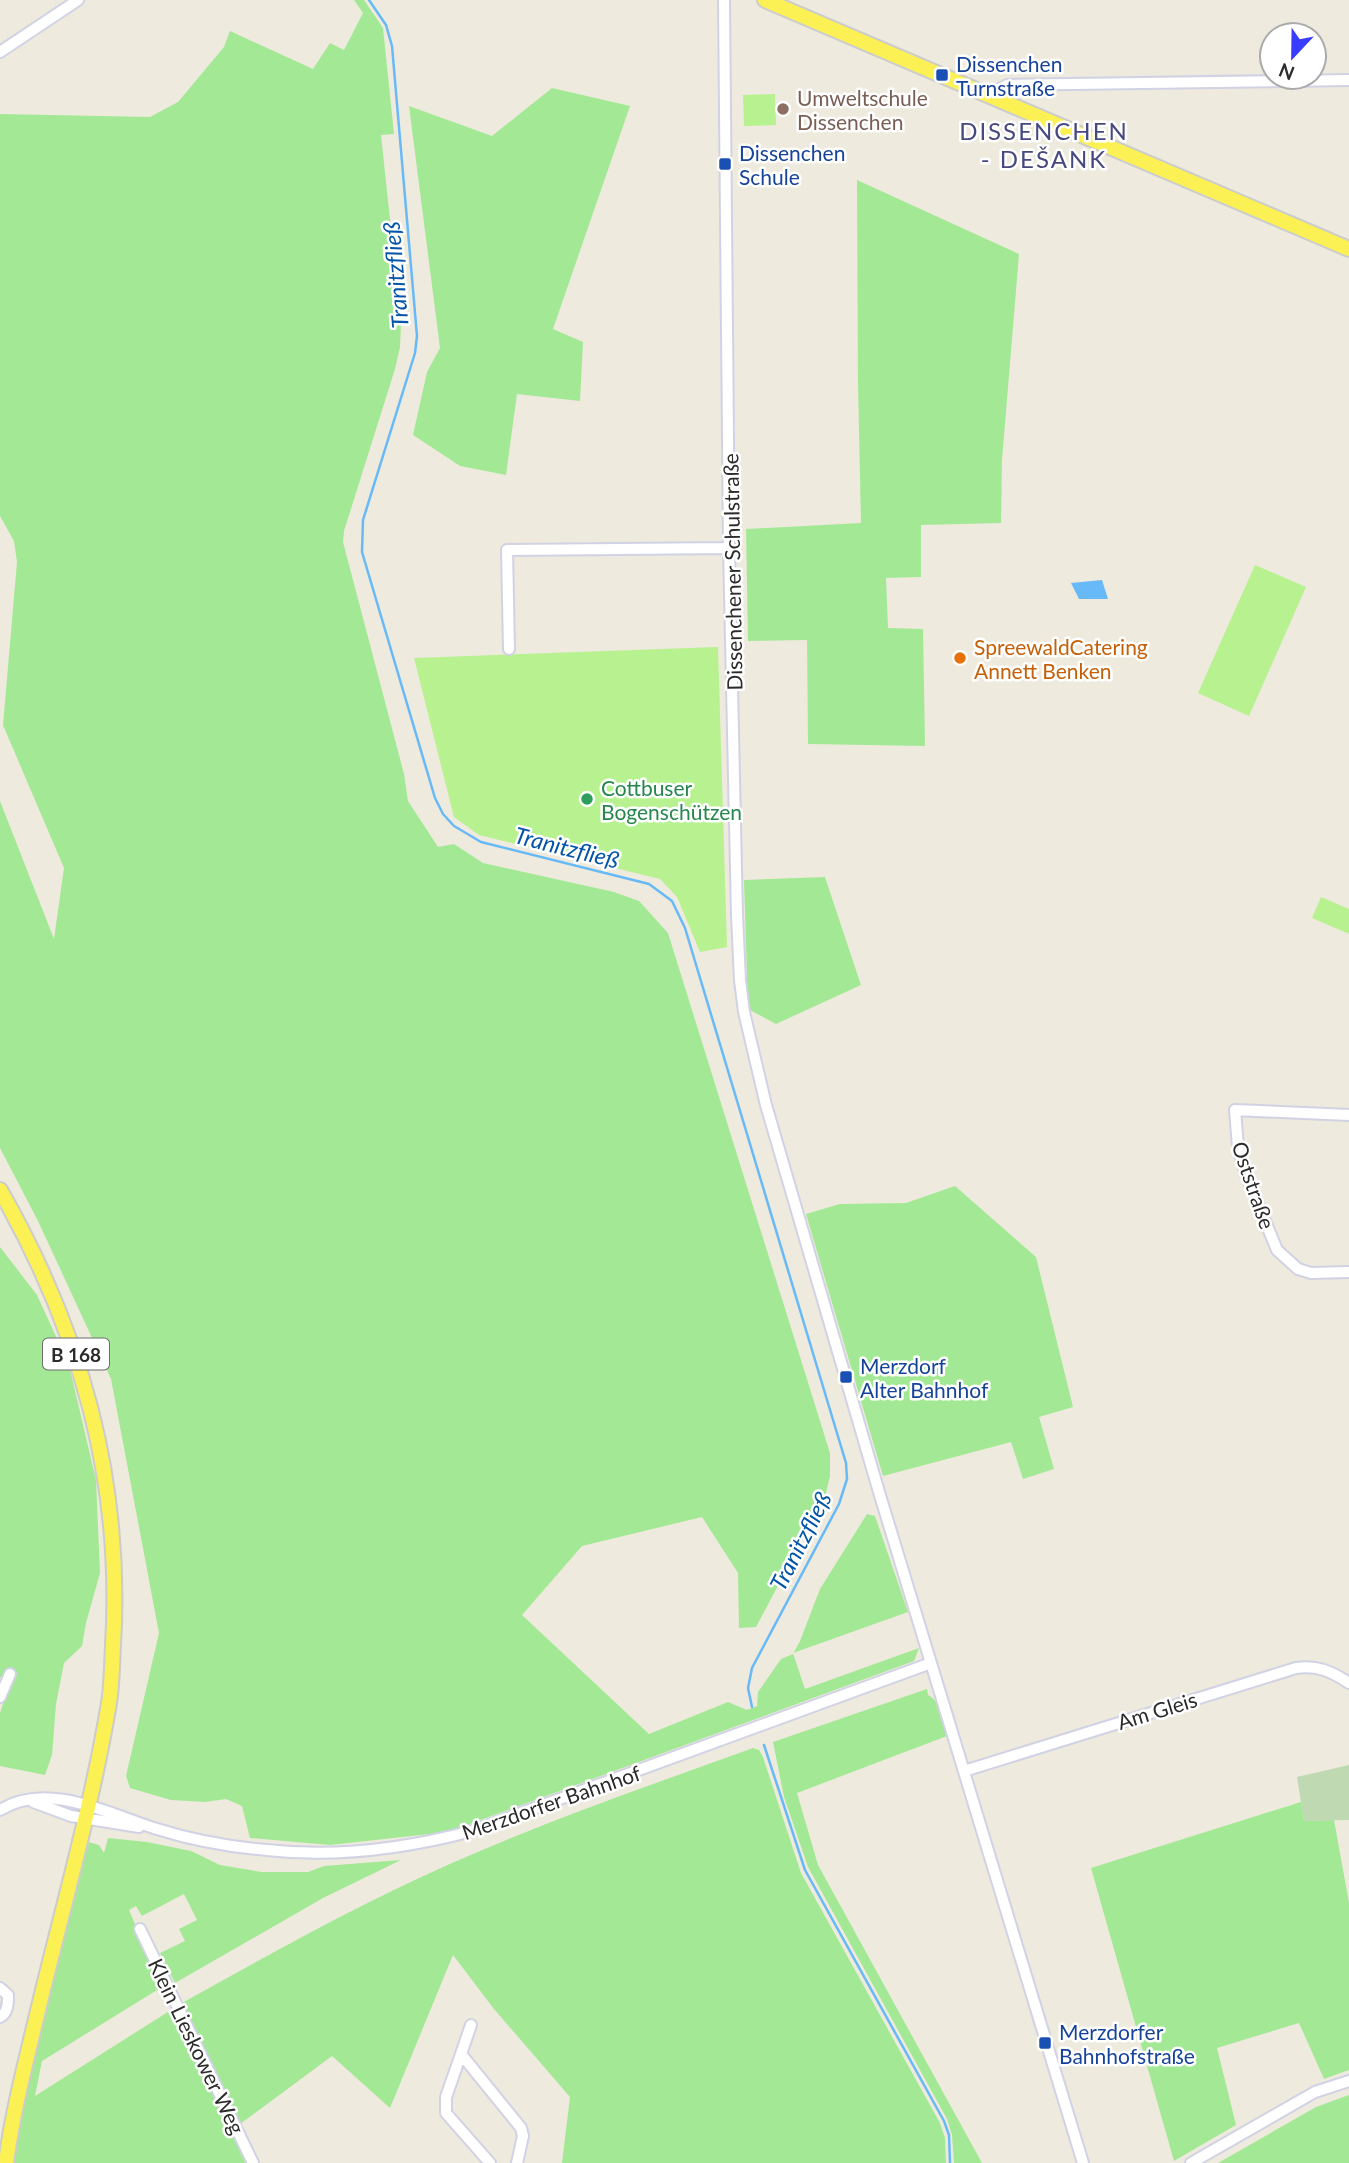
<svg xmlns="http://www.w3.org/2000/svg" width="1349" height="2163" viewBox="0 0 1349 2163" font-family="Lato,sans-serif">
<style>
.green{fill:#a3e995}
.cemetery{fill:#bfdab2}
.pitch{fill:#b7f190}
.water{fill:#68b9f8}
.lines{fill:none;stroke-linecap:round;stroke-linejoin:round}
.stream{stroke:#68b9f8;stroke-width:2.5}
.minor-casing{stroke:#d2d2e5;stroke-width:14}
.major-casing{stroke:#ccc;stroke-width:18}
.minor{stroke:#fff;stroke-width:10}
.major{stroke:#fcf154;stroke-width:14}
.transit-dot{fill:#1a4fb4;stroke:#fff;stroke-width:2.5}
.education-dot{fill:#8d6e63;stroke:#fff;stroke-width:2.5}
.food-dot{fill:#e8710a;stroke:#fff;stroke-width:2.5}
.leisure-dot{fill:#2e9e5b;stroke:#fff;stroke-width:2.5}
.labels{text-anchor:middle;dominant-baseline:central;stroke-width:5;stroke-linejoin:round;paint-order:stroke}
.shield{fill:#fff;stroke:#6b6b6b;stroke-width:2}
.shield-label{font-size:19px;font-weight:bold;fill:#2b2b2b}
.transit-label{font-size:21px;fill:#164399;stroke:#fff;text-anchor:start}
.education-label{font-size:21px;fill:#785e54;stroke:#fff;text-anchor:start}
.street-label{font-size:21px;fill:#2b2b2b;stroke:#fff}
.food-label{font-size:21px;fill:#c56008;stroke:#fff;text-anchor:start}
.leisure-label{font-size:21px;fill:#27864d;stroke:#fff;text-anchor:start}
.water-label{font-size:23px;font-style:italic;fill:#0353a8;stroke:#fff}
.quarter-label{font-size:24px;letter-spacing:2px;fill:#484880;stroke:#fff}
</style>
<rect width="100%" height="100%" fill="#eeeadd"/>
<!-- green -->
<path class="green" d="M354,0H364L383,28L394,134L381,135L401,323L400,347L395,369L344,531L343,542L404,774L408,801L438,847L454,844L483,863L614,892L639,901L668,933L830,1453V1476L825,1497L756,1627L739,1628L738,1573L702,1517L582,1546L522,1615L649,1734L728,1702L747,1710L757,1706L758,1692L781,1659L793,1654L800,1641L820,1589L867,1514L875,1516L908,1612L793,1653L805,1689L919,1648L914,1661L448,1832L330,1845L250,1838L242,1806L226,1799L205,1802L171,1800L130,1788L126,1776L159,1633L111,1379L38,1221L0,1148V801L54,939L64,868L3,725L17,562L14,541L0,516V114L150,117L178,102L224,47L230,31L313,69L330,43L344,50L363,13Z
M552,88L630,106L553,329L583,342L580,401L517,394L506,475L460,466L413,435L427,372L440,348L409,106L492,136Z
M857,180L1019,254L1002,460L1001,523L921,525V577L886,578L888,628L923,629L925,746L808,744L807,640L748,641L746,529L861,523L858,383Z
M825,877L861,985L776,1024L748,1009L744,880Z
M955,1186L1036,1257L1073,1407L1039,1417L1054,1469L1023,1479L1011,1442L883,1476L806,1214L840,1204L906,1203Z
M0,1247L37,1295L69,1365L96,1480L100,1573L86,1623L82,1646L64,1663L56,1704L52,1755L45,1775L0,1766V1713L10,1682L0,1677Z
M927,1689L928,1695C941,1701 943,1722 947,1736L797,1793L818,1865L982,2163H954L952,2135L947,2119L808,1867L784,1797L773,1742Z
M753,1748L759,1750L763,1757L801,1873L940,2123L945,2138L946,2163H562L570,2097L494,2009L453,1955L390,2108L332,2056L240,2124H237L189,2023L182,2003C279,1949 377,1894 480,1851C569,1813 662,1781 753,1748Z
M1301,1802L1304,1821L1334,1820L1349,1903V2070L1324,2079L1299,2023L1217,2048L1236,2125L1174,2161L1091,1868Z
M108,1838L147,1842L191,1851L220,1865L262,1872H308L324,1866L401,1860L323,1898L175,1983L160,1953L185,1941L179,1929L197,1920L184,1894L142,1916L136,1906L129,1910L162,1987L42,2061L35,2096L171,2010L177,2014L249,2160L244,2163H12C30,2054 61,1949 89,1842L99,1845L104,1853Z
M1349,2095V2163H1218L1316,2107Z"/>
<!-- cemetery -->
<path class="cemetery" d="M1349,1765V1820L1304,1821L1297,1777Z"/>
<!-- pitch -->
<path class="pitch" d="M775,94L776,125L744,126L743,95Z
M1255,565L1306,587L1249,716L1198,693Z
M718,647L727,947L700,952L677,897L660,879L479,835L454,817L414,658Z
M1321,897L1349,909V934L1312,918Z"/>
<!-- water -->
<path class="water" d="M1102,580L1108,599H1079L1071,583Z"/>
<g class="lines">
<!-- stream -->
<path class="stream" d="M369,0L386,25L392,46L417,336L415,353L363,520L362,552L435,798L443,814L454,826L481,842L649,884L672,901L685,928L846,1463L847,1479L839,1504L752,1668L748,1688L752,1707
M764,1745L805,1870L944,2121L949,2135L950,2163"/>
<defs>
<path id="minor" d="M724,0L729,548L737,915L740,980L744,1012L766,1105L879,1492L1083,2163
M0,52L78,0
M989,95L1007,85L1349,80
M509,649L507,550L729,548
M1349,1115L1235,1110L1238,1147L1245,1172L1277,1250L1298,1269L1311,1273L1349,1272
M0,1697L10,1674
M964,1771L1296,1668C1317,1665 1331,1671 1349,1683
M33,1802L71,1816L139,1827
M0,1810C48,1780 111,1815 157,1829C192,1840 230,1847 267,1850C337,1858 404,1849 472,1831L931,1663
M140,1929L253,2163
M0,1988L8,1995C8,2003 8,2013 0,2017
M461,2054L471,2025
M490,2163L446,2113V2097L461,2054L521,2128L523,2136L517,2163
M1191,2163L1315,2092L1349,2081"/>
<path id="major" d="M765,0L1349,249
M0,1190C81,1332 123,1481 113,1645C112,1664 112,1684 109,1703C91,1811 60,1917 35,2023C24,2069 12,2116 6,2163"/>
</defs>
<!-- minor casing -->
<use href="#minor" class="minor-casing"/>
<!-- major casing -->
<use href="#major" class="major-casing"/>
<!-- minor -->
<use href="#minor" class="minor"/>
<!-- major -->
<use href="#major" class="major"/>
</g>
<!-- markers -->
<g class="transit-dot">
<rect x="935" y="68" width="14" height="14" rx="3.5"/>
<rect x="718" y="157" width="14" height="14" rx="3.5"/>
<rect x="839" y="1370" width="14" height="14" rx="3.5"/>
<rect x="1038" y="2036" width="14" height="14" rx="3.5"/>
</g>
<circle class="education-dot" cx="783" cy="109" r="7"/>
<circle class="food-dot" cx="960" cy="658" r="7"/>
<circle class="leisure-dot" cx="587" cy="799" r="7"/>
<g class="labels">
<!-- shield labels -->
<rect class="shield" x="43" y="1338.5" width="66" height="31" rx="5"/>
<g class="shield-label">
<text x="76" y="1354">B 168</text>
</g>
<!-- transit labels -->
<g class="transit-label">
<text x="956" y="63">Dissenchen<tspan x="956" dy="24">Turnstraße</tspan></text>
<text x="739" y="152">Dissenchen<tspan x="739" dy="24">Schule</tspan></text>
<text x="860" y="1365">Merzdorf<tspan x="860" dy="24">Alter Bahnhof</tspan></text>
<text x="1059" y="2031">Merzdorfer<tspan x="1059" dy="24">Bahnhofstraße</tspan></text>
</g>
<!-- education labels -->
<g class="education-label">
<text x="797" y="97">Umweltschule<tspan x="797" dy="24">Dissenchen</tspan></text>
</g>
<!-- street labels -->
<g class="street-label">
<text transform="translate(732 572) rotate(-91)">Dissenchener Schulstraße</text>
<text transform="translate(1254 1185) rotate(71)">Oststraße</text>
<text transform="translate(1157 1710) rotate(-17)">Am Gleis</text>
<text transform="translate(551 1802) rotate(-19)">Merzdorfer Bahnhof</text>
<text transform="translate(197 2046) rotate(64)">Klein Lieskower Weg</text>
</g>
<!-- food labels -->
<g class="food-label">
<text x="974" y="646">SpreewaldCatering<tspan x="974" dy="24">Annett Benken</tspan></text>
</g>
<!-- leisure labels -->
<g class="leisure-label">
<text x="601" y="787">Cottbuser<tspan x="601" dy="24">Bogenschützen</tspan></text>
</g>
<!-- water labels -->
<g class="water-label">
<text transform="translate(395 275) rotate(-95)">Tranitzfließ</text>
<text transform="translate(567 847) rotate(14)">Tranitzfließ</text>
<text transform="translate(800 1541) rotate(-63)">Tranitzfließ</text>
</g>
<!-- quarter labels -->
<g class="quarter-label">
<text x="1044" y="130">DISSENCHEN<tspan x="1044" dy="28">- DEŠANK</tspan></text>
</g>
</g>
<!-- north arrow -->
<g transform="translate(1293 56) rotate(202)"><circle r="33" fill="#ffffff" stroke="#aaaaaa" stroke-width="2"/>
<path d="M0-5L12 26L0 18L-12 26Z" fill="#393cff"/>
<text y="-10" font-size="19" font-weight="bold" text-anchor="middle" fill="#2b2b2b">N</text>
</g>
</svg>
